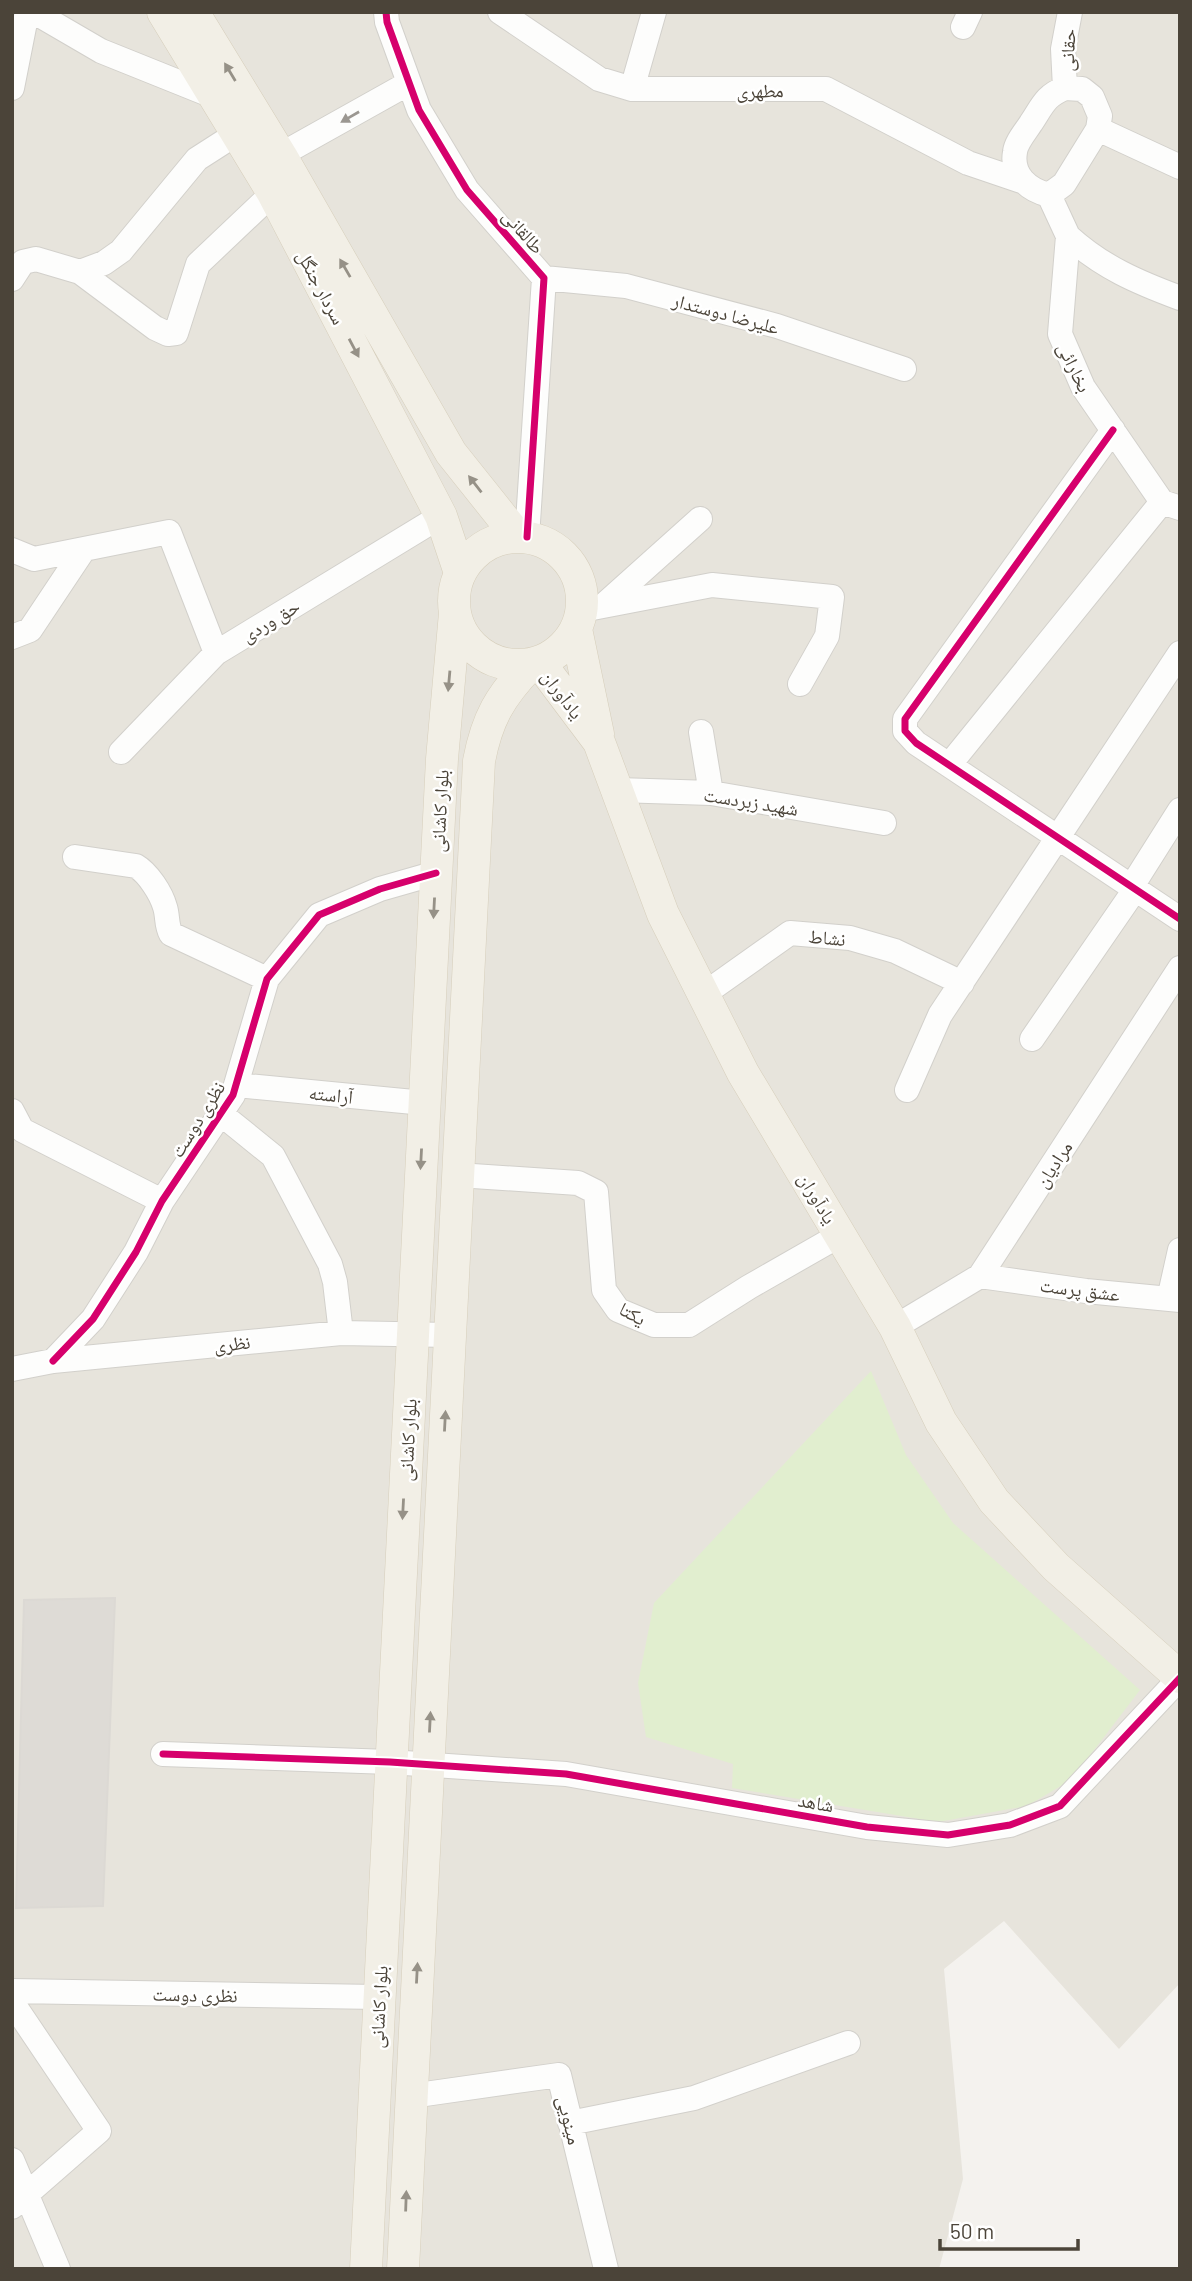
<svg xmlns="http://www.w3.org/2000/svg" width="1192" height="2281" viewBox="0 0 1192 2281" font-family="Barlow,'Noto Naskh Arabic',sans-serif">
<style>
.residential{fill:#e7e4dc}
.green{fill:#e1eecf}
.building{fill:#dedbd6;stroke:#dcd9d4;stroke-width:2}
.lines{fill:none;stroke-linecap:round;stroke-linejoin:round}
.minor-casing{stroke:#d2d0cb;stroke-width:26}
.major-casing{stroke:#d6cebb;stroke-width:33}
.minor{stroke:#fdfdfc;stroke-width:24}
.major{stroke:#f2efe6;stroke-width:32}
.cycleway-casing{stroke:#fff;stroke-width:11}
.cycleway{stroke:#d6006c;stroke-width:7}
.oneway{fill:#969187}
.oneway2{fill:#9b9791}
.labels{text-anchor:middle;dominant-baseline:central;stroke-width:5;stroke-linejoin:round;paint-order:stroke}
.street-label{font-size:19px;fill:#4b4439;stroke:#fff}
</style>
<rect width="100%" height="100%" fill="#f4f2ee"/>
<!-- residential -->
<path class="residential" d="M12,12H1180V1983L1119,2049L1004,1921L944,1969L963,2179L939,2269H12Z"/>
<!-- green -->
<path class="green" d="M871,1371L906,1455L953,1523L1140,1690L1071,1780L1027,1806L938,1822L732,1788L733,1764L646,1737L638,1683L654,1603Z"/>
<!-- building -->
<path class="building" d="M115,1598L103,1906L16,1908L24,1600Z"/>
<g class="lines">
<defs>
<path id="minor" d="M34,12L101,51L213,96
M386,12L387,22L419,110L467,190L544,278L527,537
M500,12L599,79L632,89H826L968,163L1021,181
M963,27L970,12
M12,88L27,12
M1065,88L1082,89L1092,97L1100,116L1098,129L1064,184L1049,195C1028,190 1011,175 1015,152C1016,142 1026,131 1031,123C1043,105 1045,96 1065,88Z
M1065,88L1063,49L1070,12
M632,89L654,12
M1098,129L1180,167
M266,163L409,83
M1049,195L1068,236L1060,334L1083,387L1162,502L1180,508
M1068,236C1102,267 1137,282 1180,298
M80,272L155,328L168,334L176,333L198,264L273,193
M544,278L626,286L777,326L904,369
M12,279L23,262L36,259L80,272L104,263L121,251L197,159L236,134
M1113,430L905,719V731L916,743L1180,919
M12,550L34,559L84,549
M604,605L700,519
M582,610L712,585L832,597L827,636L800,684
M12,637L30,630L84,549L169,532L216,653
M701,732L711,793
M121,752L216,653L441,516
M950,764L1162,502
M618,790L711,793L884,823
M75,857L136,866C148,873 161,893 165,907C168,916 166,925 171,934L267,979
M1132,886L1180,810
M704,994L790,933L850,938L895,951L962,983
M1032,1039L1136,888
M237,1085L424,1103
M907,1090L940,1015L1180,653
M12,1111L22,1130L162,1201
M221,1114L273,1156L330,1264L335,1282L341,1333
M458,1175L578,1183L596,1192L604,1290L618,1310L654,1325H689L749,1287L840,1235
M980,1276L1086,1291L1180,1300
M1169,1299L1180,1250
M895,1327L980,1276L1180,968
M53,1361L93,1319L136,1252L162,1201L233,1095L267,979L319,915L380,889L436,873
M12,1369L53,1361L341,1333L449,1335
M163,1754L390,1762L566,1774L867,1827L948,1835L1010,1825L1060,1806L1180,1678
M12,1991L378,1997
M12,2002L99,2131L12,2207
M411,2096L559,2075L606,2269
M570,2123L694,2098L848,2043
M12,2160L58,2269"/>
<path id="major" d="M163,12L273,193L441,516L460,573
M193,12L281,156L451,453L518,537
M454 601a64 64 0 1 1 128 0a64 64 0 1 1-128 0Z
M576,629L598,734
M539,662L599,742L663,914L743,1073L895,1327L941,1422L994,1501L1056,1567L1180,1677
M366,2269L442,759L455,613
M403,2269L479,761C487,719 500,696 530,665"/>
</defs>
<!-- minor casing -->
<use href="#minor" class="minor-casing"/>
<!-- major casing -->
<use href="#major" class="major-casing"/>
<!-- minor -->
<use href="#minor" class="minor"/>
<!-- major -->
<use href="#major" class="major"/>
<defs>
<path id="cycleway" d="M386,12L387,22L419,110L467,190L544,278L527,537
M1113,430L905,719V731L916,743L1180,919
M53,1361L93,1319L136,1252L162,1201L233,1095L267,979L319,915L380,889L436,873
M163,1754L390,1762L566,1774L867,1827L948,1835L1010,1825L1060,1806L1180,1678"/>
</defs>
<!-- cycleway casing -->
<use href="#cycleway" class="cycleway-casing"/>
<!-- cycleway -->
<use href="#cycleway" class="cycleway"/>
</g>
<!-- one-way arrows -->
<defs><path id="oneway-solid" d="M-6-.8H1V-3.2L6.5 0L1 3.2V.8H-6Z" transform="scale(1.75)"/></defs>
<g class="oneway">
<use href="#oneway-solid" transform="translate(230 72) rotate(-121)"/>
<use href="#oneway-solid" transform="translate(345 268) rotate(-120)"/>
<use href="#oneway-solid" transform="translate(354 348) rotate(62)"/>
<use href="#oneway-solid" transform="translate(475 484) rotate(-128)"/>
<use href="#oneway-solid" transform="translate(449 681) rotate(95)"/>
<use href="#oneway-solid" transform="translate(434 908) rotate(93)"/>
<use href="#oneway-solid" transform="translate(421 1159) rotate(93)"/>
<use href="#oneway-solid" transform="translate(445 1421) rotate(-87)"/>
<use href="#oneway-solid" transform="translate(403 1509) rotate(93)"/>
<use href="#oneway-solid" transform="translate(430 1722) rotate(-87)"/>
<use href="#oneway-solid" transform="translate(417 1973) rotate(-87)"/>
<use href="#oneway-solid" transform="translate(406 2201) rotate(-88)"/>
</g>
<use class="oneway2" href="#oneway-solid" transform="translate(350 117) rotate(150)"/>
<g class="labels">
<!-- street labels -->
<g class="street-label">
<text transform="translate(1067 50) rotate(-87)">حقانی</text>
<text transform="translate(760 90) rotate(-1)">مطهری</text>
<text transform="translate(524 231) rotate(49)">طالقانی</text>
<text transform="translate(322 287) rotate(62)">سردار جنگل</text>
<text transform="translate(726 313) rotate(15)">علیرضا دوستدار</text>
<text transform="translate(1075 367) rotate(64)">بخارائی</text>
<text transform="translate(270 620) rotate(-31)">حق وردی</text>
<text transform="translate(563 694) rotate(53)">یادآوران</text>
<text transform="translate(751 801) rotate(9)">شهید زبردست</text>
<text transform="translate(439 811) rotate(-87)">بلوار کاشانی</text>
<text transform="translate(827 937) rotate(5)">نشاط</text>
<text transform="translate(331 1094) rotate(6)">آراسته</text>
<text transform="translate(197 1119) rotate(-58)">نظری دوست</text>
<text transform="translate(1053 1164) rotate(-57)">مرادیان</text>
<text transform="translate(818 1198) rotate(59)">یادآوران</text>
<text transform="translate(1080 1289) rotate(7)">عشق پرست</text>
<text transform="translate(633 1313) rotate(29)">یکتا</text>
<text transform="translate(232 1343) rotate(-6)">نظری</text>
<text transform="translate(407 1440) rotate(-87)">بلوار کاشانی</text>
<text transform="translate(816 1802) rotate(10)">شاهد</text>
<text transform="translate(195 1994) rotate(1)">نظری دوست</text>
<text transform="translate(378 2007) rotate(-87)">بلوار کاشانی</text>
<text transform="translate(570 2120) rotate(76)">مینویی</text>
</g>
</g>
<!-- border -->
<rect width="1192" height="2281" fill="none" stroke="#4b4439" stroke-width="28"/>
<!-- scale -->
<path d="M940 2239v10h138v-10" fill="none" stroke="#4b4439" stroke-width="3.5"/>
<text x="950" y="2239" font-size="21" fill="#4b4439" stroke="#ffffff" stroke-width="5" paint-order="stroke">50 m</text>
</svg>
